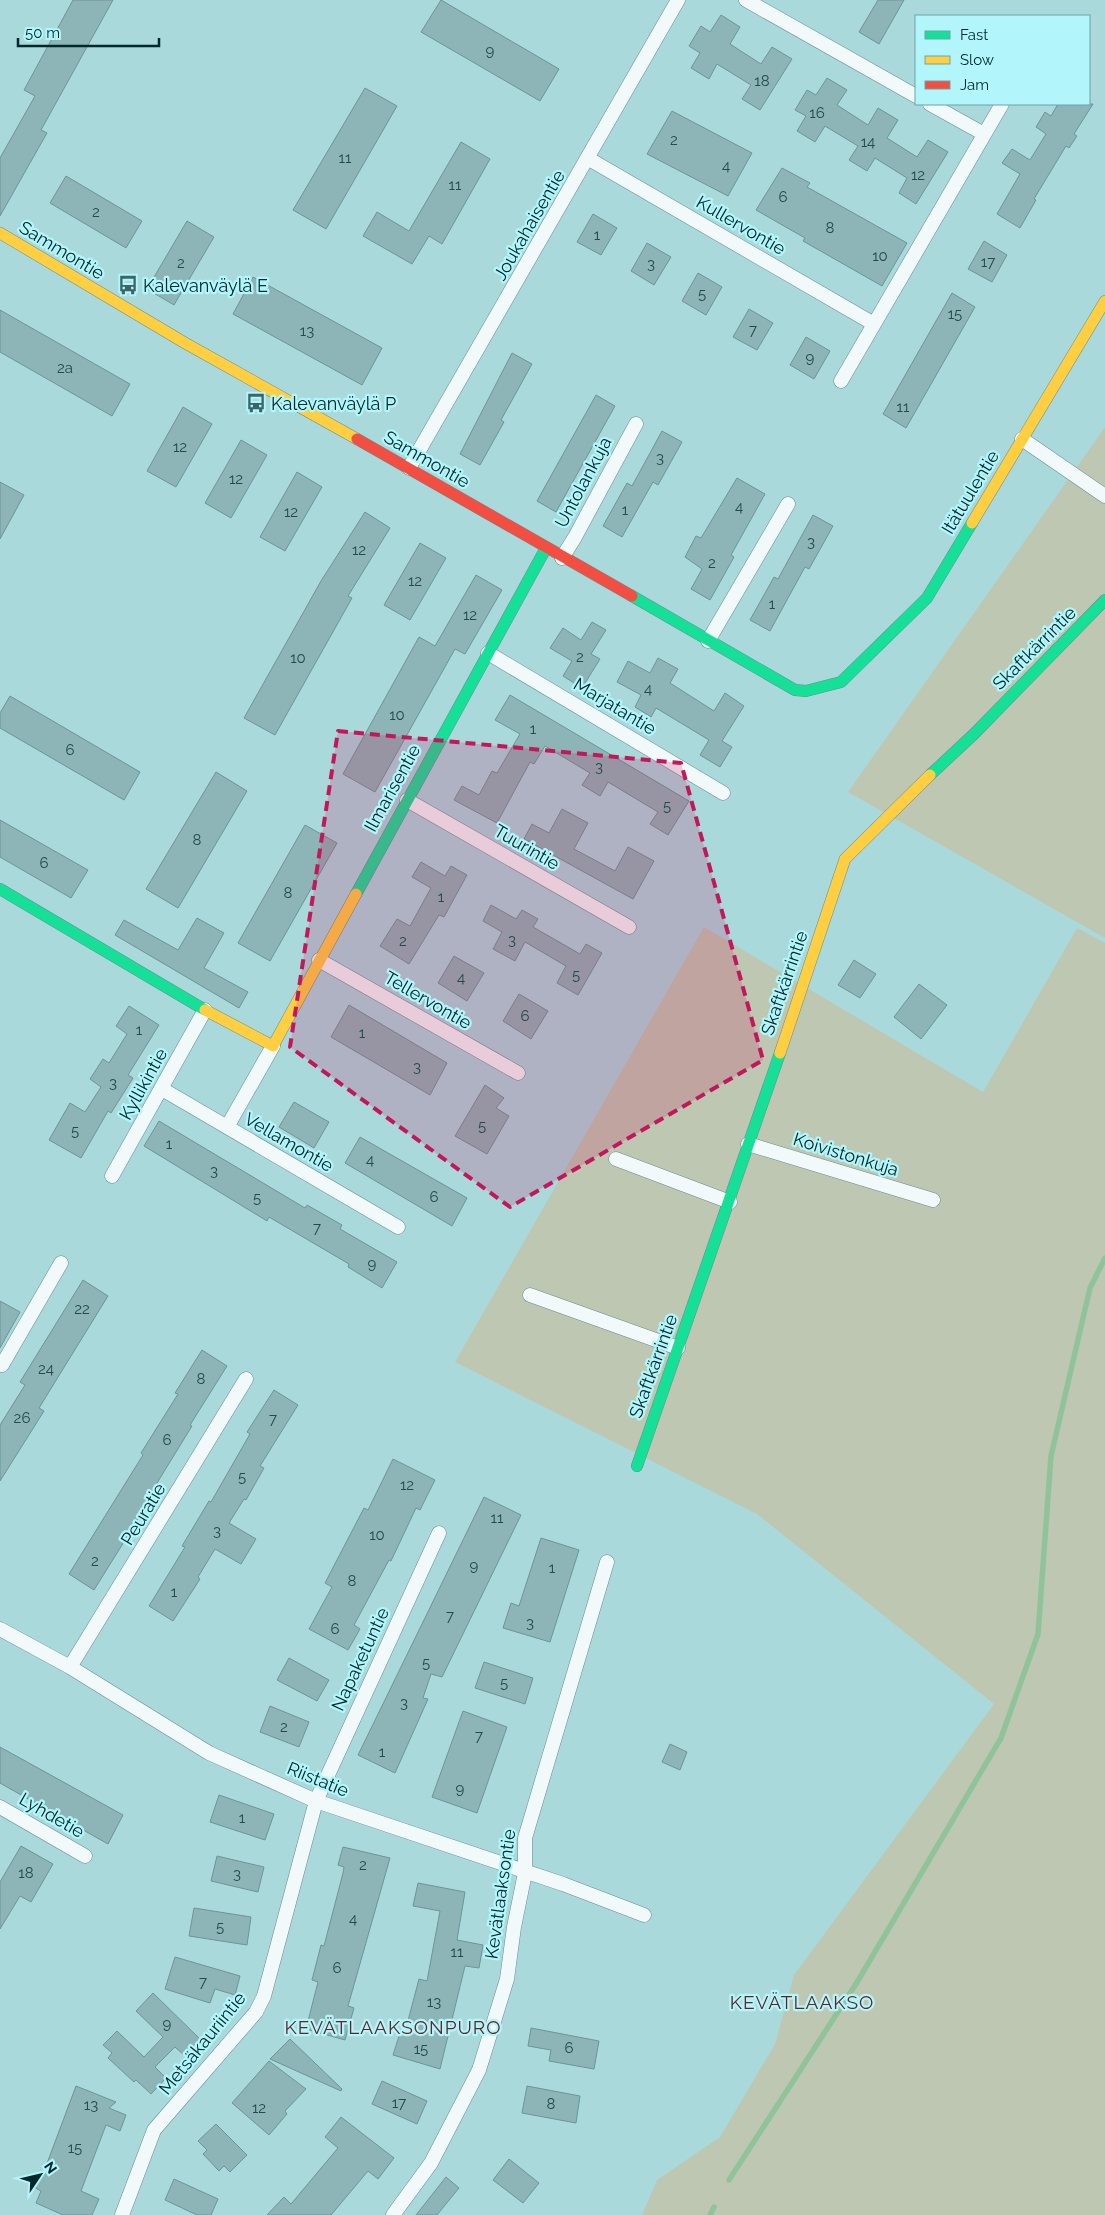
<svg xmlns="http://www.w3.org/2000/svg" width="1105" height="2215" viewBox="0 0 1105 2215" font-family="Raleway,sans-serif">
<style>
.green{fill:#bec7b2}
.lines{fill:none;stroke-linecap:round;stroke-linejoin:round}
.stream{stroke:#91c39a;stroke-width:5.5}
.building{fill:#8db4b6;stroke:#6c9598}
.street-casing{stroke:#6a8d8e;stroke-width:15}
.fast-casing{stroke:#6a8d8e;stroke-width:12}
.slow-casing{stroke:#6a8d8e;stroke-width:12}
.jam-casing{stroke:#6a8d8e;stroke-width:12}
.street{stroke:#f2f9fa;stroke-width:14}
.fast{stroke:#16e098;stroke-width:11}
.slow{stroke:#ffcf43;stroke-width:11}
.jam{stroke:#f24e42;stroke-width:11}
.marked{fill:#c2185b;fill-opacity:0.2;stroke:#c2185b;stroke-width:4;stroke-dasharray:10 6;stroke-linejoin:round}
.labels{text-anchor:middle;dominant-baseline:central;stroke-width:4.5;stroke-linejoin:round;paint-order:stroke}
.number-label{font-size:15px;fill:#234a4d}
.street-label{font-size:18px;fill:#00272a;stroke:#b2f6fb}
.poi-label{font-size:18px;fill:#00272a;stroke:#b2f6fb;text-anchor:start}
.neighbourhood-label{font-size:19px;letter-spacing:1px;fill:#692326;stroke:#b2f6fb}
</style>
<rect width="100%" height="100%" fill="#aad9dc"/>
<!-- green -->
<path class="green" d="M1105,427V938L848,792Z
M704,927L983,1092L1077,928L1105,943V2215H642L657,2180L720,2137L775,2044L794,1975L994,1704L757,1514L455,1362Z"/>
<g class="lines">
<!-- stream -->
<path class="stream" d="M729,2180L856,1984L1001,1738L1038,1634L1051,1456L1090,1288L1105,1258
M710,2215L714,2207"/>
</g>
<!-- building -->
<path class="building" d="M73,0H113L41,130L47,133L0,216V158L35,96L24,90Z
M441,0L559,69L540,101L421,32Z
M878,0H904L879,44L859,32Z
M721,15L740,27L730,44L761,64L772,47L792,59L760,110L742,99L751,85L717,64L709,79L691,68L700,53L689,46L701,26L710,32Z
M827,78L847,90L837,105L868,125L878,108L898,120L887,138L917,157L928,140L948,152L916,204L899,193L907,178L875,158L867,171L849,160L858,146L825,126L815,142L797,131L806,116L795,110L807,90L816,95Z
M365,88L397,106L326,229L293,210Z
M1058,104H1093L1074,134L1077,136L1069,148L1066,146L1034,199L1036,200L1020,228L997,214L1020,174L1002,163L1012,149L1030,160L1046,134L1036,127L1045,112L1051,116Z
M672,111L752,153L728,196L647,154Z
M461,142L490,159L442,244L429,236L412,264L363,236L377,212L409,231Z
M782,168L810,183L807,187L907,243L882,286L803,241L805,238L756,210Z
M66,176L142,221L126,248L50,203Z
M593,214L617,228L601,255L577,242Z
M187,221L214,237L174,305L147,289Z
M984,241L1007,255L992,282L968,269Z
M647,243L671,257L654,285L631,271Z
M698,273L722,287L706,315L682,301Z
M253,277L382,348L362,385L233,314Z
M952,293L975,307L906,428L883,414Z
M749,309L773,323L757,350L733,337Z
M0,310L130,384L112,416L0,352Z
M806,337L830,351L814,379L790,365Z
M512,353L532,364L501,420L504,422L480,465L460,454Z
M596,395L615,406L556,512L537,501Z
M183,407L212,424L176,487L147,471Z
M662,431L682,442L658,485L653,482L622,537L603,526L627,483L632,486Z
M241,440L267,455L231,518L205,503Z
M297,472L322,487L285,551L260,537Z
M737,478L765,494L731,555L734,557L710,600L691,589L702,569L685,557L696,536L701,538Z
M0,482L24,495L0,539Z
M365,512L390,528L348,596L352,598L275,735L244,718L321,581Z
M813,515L833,526L809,569L805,567L770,631L750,620L774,577L778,579Z
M420,543L446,558L410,620L384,605Z
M476,575L502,590L465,654L455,649L375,792L343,774L419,637L435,646Z
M592,622L606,630L591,654L600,659L582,688L563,676L572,661L550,648L563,628L581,640Z
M658,658L678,669L670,683L714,711L725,693L744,706L722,741L732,747L720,767L700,755L709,740L656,708L651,717L635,707L641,695L617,682L628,661L650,673Z
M510,695L689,801L668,835L650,824L658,812L608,782L600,796L582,785L590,773L545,746L534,764L530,762L497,823L454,800L462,786L479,795L492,771L497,773L520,734L495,720Z
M10,696L140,772L124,800L0,728V713Z
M216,772L247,791L178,908L146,889Z
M562,809L588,823L574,849L615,871L628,847L654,861L633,899L524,839L532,824L549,833Z
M0,820L88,870L71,898L0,857Z
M305,825L337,843L270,961L238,943Z
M421,862L445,876L451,866L467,875L444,917L439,915L409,964L380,946L397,919L410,926L431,888L412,877Z
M491,905L516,919L522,910L538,919L533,927L580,954L586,944L602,953L578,995L557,983L566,966L525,942L515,961L493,949L502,932L483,921Z
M197,918L224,933L204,968L248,992L239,1008L115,935L124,920L178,950Z
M454,956L484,973L467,1001L438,983Z
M854,960L876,974L860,998L838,985Z
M919,984L947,1005L921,1039L894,1017Z
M519,994L548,1011L531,1039L503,1021Z
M349,1005L447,1063L430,1095L331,1037Z
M129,1006L159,1025L128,1075L133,1078L111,1113L108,1111L81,1158L49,1140L70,1103L85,1112L101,1087L90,1079L103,1059L109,1063L127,1034L116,1026Z
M485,1085L504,1098L496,1108L509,1116L487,1154L455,1136Z
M294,1102L329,1122L314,1148L279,1127Z
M159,1121L305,1208L307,1205L342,1225L340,1229L397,1262L382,1288L348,1267L349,1264L269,1217L267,1221L144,1146Z
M360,1137L467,1198L452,1226L345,1163Z
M83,1280L108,1296L39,1408L44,1411L0,1481V1425L25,1385L20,1382Z
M0,1301L20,1312L0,1348Z
M202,1350L227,1366L190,1425L192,1426L157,1483L160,1484L94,1590L69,1574L143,1455L141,1453L178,1394L175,1393Z
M274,1390L298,1405L260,1466L264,1468L246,1500L244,1499L229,1523L256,1539L241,1564L215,1549L198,1577L200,1579L173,1621L149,1606L185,1547L182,1546L209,1501L211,1502L250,1434L247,1432Z
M393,1459L435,1480L420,1510L416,1508L391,1561L389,1560L354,1625L360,1629L348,1650L309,1629L332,1587L325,1583L364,1508L368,1510Z
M484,1497L521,1515L442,1677L431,1674L423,1698L428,1699L395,1773L358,1755Z
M541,1538L579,1550L550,1642L503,1628L511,1603L519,1606Z
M289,1658L329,1680L317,1701L277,1680Z
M484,1662L533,1678L525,1704L475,1688Z
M270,1706L309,1722L299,1747L260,1732Z
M463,1711L507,1727L477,1813L432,1797Z
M670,1744L687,1752L680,1770L662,1762Z
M0,1747L123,1815L108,1844L0,1783Z
M219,1795L274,1814L265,1840L210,1822Z
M21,1846L53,1864L31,1902L20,1896L0,1929V1882Z
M343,1847L390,1858L348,2006L354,2008L345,2040L306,2029L318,1982L312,1980L321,1945L324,1946L343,1873L344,1867L338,1865Z
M217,1856L264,1867L258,1892L211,1881Z
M418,1883L465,1892L457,1940L483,1945L479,1968L465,1966L440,2069L393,2055L401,2030L405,2032L419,1979L427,1981L440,1911L413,1906Z
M194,1908L251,1917L247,1945L189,1936Z
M175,1957L240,1976L235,1995L215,1989L210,2003L165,1989Z
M153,1993L200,2039L184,2055L175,2047L155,2067L166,2078L151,2094L136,2080L134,2082L108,2058L112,2053L103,2045L117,2031L144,2057L163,2037L136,2011Z
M531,2028L599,2041L594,2069L549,2061L551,2050L528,2046Z
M290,2039L342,2089L341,2091L270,2059Z
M269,2061L306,2089L285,2111L287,2114L269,2135L232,2103Z
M382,2081L427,2101L417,2124L372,2104Z
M76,2086L116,2102L109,2108L126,2115L120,2131L106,2125L81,2191L99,2199L92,2215H63L36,2203L41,2191L32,2186L38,2172L43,2174Z
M527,2086L580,2096L576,2123L522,2113Z
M341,2117L394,2158L378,2179L368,2171L331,2215H267L284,2197L291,2204L338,2148L325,2137Z
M216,2124L247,2155L230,2172L224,2166L219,2171L203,2154L207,2150L198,2141Z
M509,2159L539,2183L523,2203L493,2180Z
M446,2177L459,2188L437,2215H416Z
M174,2179L218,2199L211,2215H197L165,2200Z"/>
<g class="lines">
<defs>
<path id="street" d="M746,0L916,96
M930,104L984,134
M589,159L874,324
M841,381L1002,104
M1022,439L1105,496
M409,468L678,0
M562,558L575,537L636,424
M708,641L788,504
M488,653L723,793
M407,800L629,927
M319,960L518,1073
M162,1089L398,1227
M227,1127L273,1046
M748,1144L933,1200
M616,1159L730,1202
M112,1176L205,1010
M530,1295L678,1348
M2,1365L61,1263
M0,1629L70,1667L209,1753L316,1801L563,1884L644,1915
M70,1667L246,1379
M0,1807L85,1856
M122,2215L154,2130L256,2012L264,1996L316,1801L439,1533
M393,2215L431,2163L479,2070L507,1979L514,1927L525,1873V1838L607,1562"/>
<path id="fast" d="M632,596L795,690L806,691L841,682L927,598L972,523
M930,775L974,734L1105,600
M0,889L205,1010
M356,894L546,548
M637,1466L780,1053"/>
<path id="slow" d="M0,233L185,343L357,439
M972,523L1105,301
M205,1010L273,1046L356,894
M780,1053L845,859L930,775"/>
<path id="jam" d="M357,439L632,596"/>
</defs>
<!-- street casing -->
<use href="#street" class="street-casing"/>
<!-- fast casing -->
<use href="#fast" class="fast-casing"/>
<!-- slow casing -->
<use href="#slow" class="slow-casing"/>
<!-- jam casing -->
<use href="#jam" class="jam-casing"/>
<!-- street -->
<use href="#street" class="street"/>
<!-- fast -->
<use href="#fast" class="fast"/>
<!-- slow -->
<use href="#slow" class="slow"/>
<!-- jam -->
<use href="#jam" class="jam"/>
</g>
<!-- marked area -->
<path class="marked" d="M338,731L681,763L763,1060L510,1207L290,1047Z"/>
<!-- icons -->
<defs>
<symbol id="bus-bare" viewBox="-9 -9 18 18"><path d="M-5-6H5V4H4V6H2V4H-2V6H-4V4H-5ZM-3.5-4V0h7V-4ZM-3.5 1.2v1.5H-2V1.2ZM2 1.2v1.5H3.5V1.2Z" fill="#3b6568" stroke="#b2f6fb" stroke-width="2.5" paint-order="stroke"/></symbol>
</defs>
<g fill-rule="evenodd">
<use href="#bus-bare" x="114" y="271" width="28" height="28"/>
<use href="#bus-bare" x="242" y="389" width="28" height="28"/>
</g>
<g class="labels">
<!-- number labels -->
<g class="number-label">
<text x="490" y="51">9</text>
<text x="762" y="81">18</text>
<text x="817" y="113">16</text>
<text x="674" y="140">2</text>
<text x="868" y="142">14</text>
<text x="345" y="158">11</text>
<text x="726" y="166">4</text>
<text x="918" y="175">12</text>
<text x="455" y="185">11</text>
<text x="783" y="197">6</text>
<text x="96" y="212">2</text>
<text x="830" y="228">8</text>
<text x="597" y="235">1</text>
<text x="880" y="256">10</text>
<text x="988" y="262">17</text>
<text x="181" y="263">2</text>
<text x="651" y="264">3</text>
<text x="702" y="294">5</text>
<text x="955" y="314">15</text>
<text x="753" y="330">7</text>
<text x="307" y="331">13</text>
<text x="810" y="358">9</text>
<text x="65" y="368">2a</text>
<text x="903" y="407">11</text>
<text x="180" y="447">12</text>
<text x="660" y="458">3</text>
<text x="236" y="479">12</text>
<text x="739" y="507">4</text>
<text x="625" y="510">1</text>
<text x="291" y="512">12</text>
<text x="811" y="542">3</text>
<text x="359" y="550">12</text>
<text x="712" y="563">2</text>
<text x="415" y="581">12</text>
<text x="772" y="604">1</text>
<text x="470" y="615">12</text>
<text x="580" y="657">2</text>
<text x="298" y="658">10</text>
<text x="648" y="689">4</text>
<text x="397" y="715">10</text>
<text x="533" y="729">1</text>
<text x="70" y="750">6</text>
<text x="599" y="767">3</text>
<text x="667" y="806">5</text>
<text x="197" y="840">8</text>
<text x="44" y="863">6</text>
<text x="288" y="893">8</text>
<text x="441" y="897">1</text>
<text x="512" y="940">3</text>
<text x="403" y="941">2</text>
<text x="576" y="975">5</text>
<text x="461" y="978">4</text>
<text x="525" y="1016">6</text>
<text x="139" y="1030">1</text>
<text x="362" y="1033">1</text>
<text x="417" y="1067">3</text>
<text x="113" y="1083">3</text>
<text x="482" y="1126">5</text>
<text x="75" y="1131">5</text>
<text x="169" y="1144">1</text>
<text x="370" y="1160">4</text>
<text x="214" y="1171">3</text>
<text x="434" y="1197">6</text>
<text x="257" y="1198">5</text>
<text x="317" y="1228">7</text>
<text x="372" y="1264">9</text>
<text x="82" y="1309">22</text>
<text x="46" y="1369">24</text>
<text x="201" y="1379">8</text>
<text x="22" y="1418">26</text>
<text x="273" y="1419">7</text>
<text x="167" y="1440">6</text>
<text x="242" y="1477">5</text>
<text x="407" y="1485">12</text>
<text x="497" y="1518">11</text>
<text x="217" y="1531">3</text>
<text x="377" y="1535">10</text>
<text x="95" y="1561">2</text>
<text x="474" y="1566">9</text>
<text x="552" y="1568">1</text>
<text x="352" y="1581">8</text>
<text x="174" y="1592">1</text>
<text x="450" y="1616">7</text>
<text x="530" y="1623">3</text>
<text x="335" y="1629">6</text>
<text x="426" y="1663">5</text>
<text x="504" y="1683">5</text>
<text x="404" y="1703">3</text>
<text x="284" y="1727">2</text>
<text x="479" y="1736">7</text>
<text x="382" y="1752">1</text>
<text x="460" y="1789">9</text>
<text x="242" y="1818">1</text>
<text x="363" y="1865">2</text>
<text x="26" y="1873">18</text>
<text x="237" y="1874">3</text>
<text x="353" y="1919">4</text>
<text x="220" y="1927">5</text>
<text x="457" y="1952">11</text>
<text x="337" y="1968">6</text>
<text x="203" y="1982">7</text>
<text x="434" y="2002">13</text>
<text x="167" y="2024">9</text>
<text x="569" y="2048">6</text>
<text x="421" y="2049">15</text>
<text x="399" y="2103">17</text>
<text x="551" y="2104">8</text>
<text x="91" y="2105">13</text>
<text x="259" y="2108">12</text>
<text x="75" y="2148">15</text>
</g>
<!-- street labels -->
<g class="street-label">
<text transform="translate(529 225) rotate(-60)">Joukahaisentie</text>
<text transform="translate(741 225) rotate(30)">Kullervontie</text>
<text transform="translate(62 250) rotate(31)">Sammontie</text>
<text transform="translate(427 459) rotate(30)">Sammontie</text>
<text transform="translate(583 482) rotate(-62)">Untolankuja</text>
<text transform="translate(970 492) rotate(-59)">Itätuulentie</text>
<text transform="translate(1034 648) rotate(-45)">Skaftkärrintie</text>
<text transform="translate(615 706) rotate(31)">Marjatantie</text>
<text transform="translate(392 788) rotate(-61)">Ilmarisentie</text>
<text transform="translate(527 847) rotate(30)">Tuurintie</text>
<text transform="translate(784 983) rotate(-71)">Skaftkärrintie</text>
<text transform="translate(428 1000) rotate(30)">Tellervontie</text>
<text transform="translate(143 1084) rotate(-61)">Kyllikintie</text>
<text transform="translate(289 1142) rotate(30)">Vellamontie</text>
<text transform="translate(846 1154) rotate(17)">Koivistonkuja</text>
<text transform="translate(653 1366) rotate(-70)">Skaftkärrintie</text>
<text transform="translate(143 1514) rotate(-59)">Peuratie</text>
<text transform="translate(360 1659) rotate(-65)">Napaketuntie</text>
<text transform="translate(318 1779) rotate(22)">Riistatie</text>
<text transform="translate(52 1815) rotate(30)">Lyhdetie</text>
<text transform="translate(500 1894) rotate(-82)">Kevätlaaksontie</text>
<text transform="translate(202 2043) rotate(-51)">Metsäkauriintie</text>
</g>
<!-- poi labels -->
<g class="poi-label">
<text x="143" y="285">Kalevanväylä E</text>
<text x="271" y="403">Kalevanväylä P</text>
</g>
<!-- neighbourhood labels -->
<g class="neighbourhood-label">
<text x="802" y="2002">KEVÄTLAAKSO</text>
<text x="393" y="2027">KEVÄTLAAKSONPURO</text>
</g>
</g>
<!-- legend -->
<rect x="915" y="15" width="175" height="90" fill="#b2f6fb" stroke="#6ba3a7"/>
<rect x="925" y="31" width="25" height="8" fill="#16e098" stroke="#6ba3a7"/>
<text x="960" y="40" font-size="15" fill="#00272a">Fast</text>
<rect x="925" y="56" width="25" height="8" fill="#ffcf43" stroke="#6ba3a7"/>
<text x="960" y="65" font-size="15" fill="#00272a">Slow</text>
<rect x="925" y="81" width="25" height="8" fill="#f24e42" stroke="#6ba3a7"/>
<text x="960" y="90" font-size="15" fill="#00272a">Jam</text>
<!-- north arrow -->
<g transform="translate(40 2175) rotate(55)" stroke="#b2f6fb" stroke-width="4" paint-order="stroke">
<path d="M0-4L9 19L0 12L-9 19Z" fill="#00272a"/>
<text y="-8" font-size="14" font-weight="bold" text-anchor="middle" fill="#00272a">N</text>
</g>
<!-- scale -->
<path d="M18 38v8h141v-8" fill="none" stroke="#00272a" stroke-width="2.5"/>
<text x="25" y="38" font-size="15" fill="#00272a" stroke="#b2f6fb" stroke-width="4" paint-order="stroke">50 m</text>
</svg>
